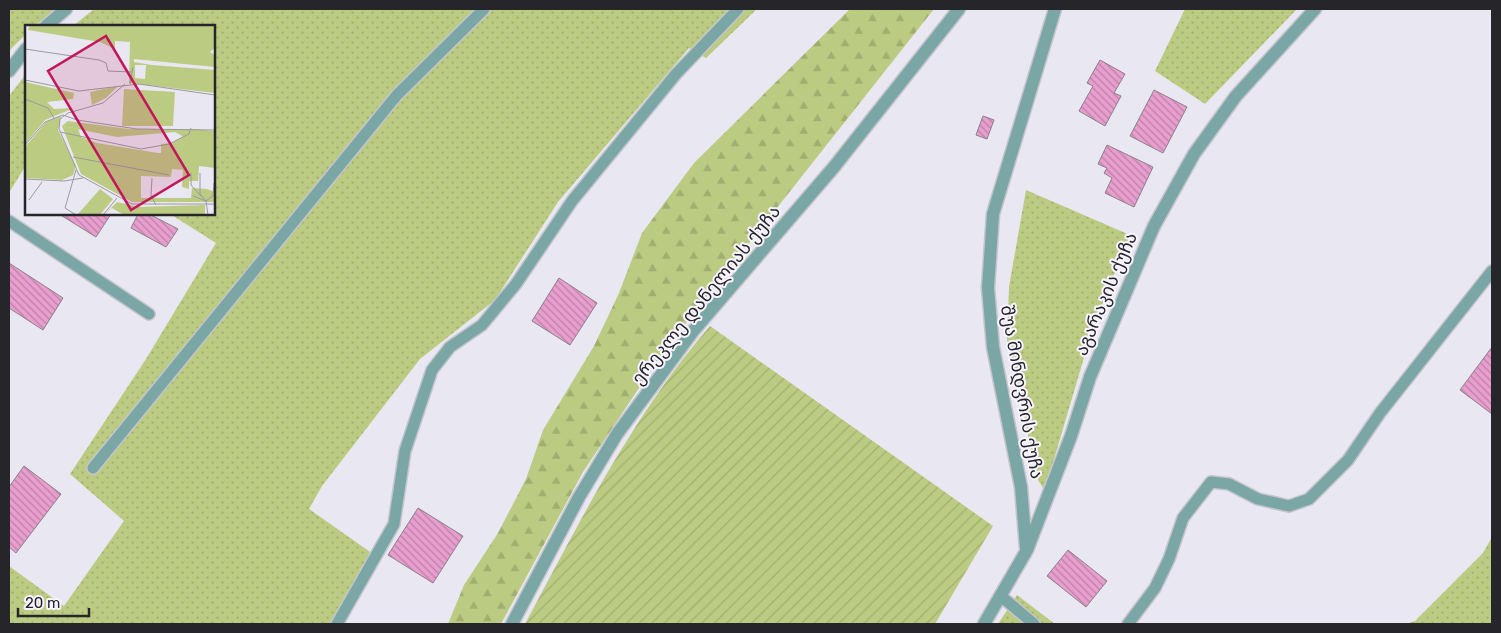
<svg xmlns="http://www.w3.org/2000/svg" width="1501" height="633" viewBox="0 0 1501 633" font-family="Rubik,'Noto Sans Georgian',sans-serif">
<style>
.grass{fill:url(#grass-dots)}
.forest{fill:url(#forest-firs)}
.garden{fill:url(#garden-furrows)}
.building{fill:url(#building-back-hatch);stroke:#8a8186}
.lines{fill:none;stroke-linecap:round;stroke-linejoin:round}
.lane-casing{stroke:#c6c4cd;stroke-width:14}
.street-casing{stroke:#c6c4cd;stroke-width:15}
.lane{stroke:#7aa7a5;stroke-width:11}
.street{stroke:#7aa7a5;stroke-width:12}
.labels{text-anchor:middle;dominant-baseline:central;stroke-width:4;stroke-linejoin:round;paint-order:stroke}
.street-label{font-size:18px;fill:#262529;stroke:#f7f4ff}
.inset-road{fill:none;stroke:#9b99a1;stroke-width:1}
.view{fill:#c2185b;fill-opacity:0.15;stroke:#c2185b;stroke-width:2.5}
.inset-edge{fill:none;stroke:#262529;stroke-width:2.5}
</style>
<defs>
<pattern id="grass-dots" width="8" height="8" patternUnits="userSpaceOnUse" patternTransform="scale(1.25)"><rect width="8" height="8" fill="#bccb82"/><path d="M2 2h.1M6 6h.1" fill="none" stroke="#a1ae70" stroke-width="1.8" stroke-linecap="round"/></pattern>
<pattern id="forest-firs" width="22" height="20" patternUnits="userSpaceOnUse" patternTransform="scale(1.25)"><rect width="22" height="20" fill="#bccb82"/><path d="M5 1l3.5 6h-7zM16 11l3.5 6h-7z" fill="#a1ae70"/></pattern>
<pattern id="garden-furrows" width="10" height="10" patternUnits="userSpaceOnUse" patternTransform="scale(1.25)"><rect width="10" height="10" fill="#bccb82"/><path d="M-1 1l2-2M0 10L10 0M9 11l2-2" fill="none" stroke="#a1ae70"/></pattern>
<pattern id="building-back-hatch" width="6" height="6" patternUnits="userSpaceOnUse" patternTransform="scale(1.25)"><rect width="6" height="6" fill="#e89ece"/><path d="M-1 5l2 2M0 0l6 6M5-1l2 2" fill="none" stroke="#bc81a7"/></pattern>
</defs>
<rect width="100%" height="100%" fill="#e9e7f1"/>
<!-- grass -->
<path class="grass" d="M9,9H55L35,26H26V34L9,51Z
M94,9H757L706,58L689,48L558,202L495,300L420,359L322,486L309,509L373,554L345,624H9V566L64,606L124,521L70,474L146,359L216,243L170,214H214V26H73Z
M1185,9H1297L1205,104L1155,71Z
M26,74V165L9,193V96Z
M1026,190L1130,235L1093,327L1047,483L1043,488L1038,480L1007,341L1009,287Z
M1492,537V624H1406L1415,621L1483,553Z
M1017,595L1055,624H998Z"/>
<!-- forest -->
<path class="forest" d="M850,9H934L689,319L649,373L583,472L501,624H448L464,585L498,533L526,479L543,430L594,346L619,293L642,233L694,163Z"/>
<!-- garden -->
<path class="garden" d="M710,326L993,526L935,624H525C580,521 633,415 710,326Z"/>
<!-- building -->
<path class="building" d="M1100,60L1125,74L1114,93L1121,96L1105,126L1079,111L1093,86L1087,83Z
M1154,90L1187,107L1163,153L1130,136Z
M983,116L994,120L987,139L976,135Z
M1107,145L1153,167L1134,207L1105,193L1112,178L1104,173L1107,168L1098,164Z
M59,214H111L96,237Z
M138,214H149L178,229L166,247L131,228Z
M9,263L63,298L43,330L9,308Z
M559,278L597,303L570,345L532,321Z
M1492,347V414L1460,390Z
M24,466L61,494L16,553L9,547V487Z
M418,508L463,536L433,583L388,555Z
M1068,550L1107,581L1086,607L1047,576Z"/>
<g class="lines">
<defs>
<path id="lane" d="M9,221L149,314
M93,468L397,95L484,9
M1002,597L1034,624
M337,624L394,524L405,451L432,370L450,347L482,325L516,284L572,201L676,74L738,9
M1128,624L1155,588L1169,559L1183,518L1211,482L1229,484L1258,499L1289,506L1309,499L1348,460L1380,413L1492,271"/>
<path id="street" d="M46,26L66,9
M9,71L26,49
M1026,548L1021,487L993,347L988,288L993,214L1055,9
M512,624L579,497L617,434L694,330L834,167L959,9
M984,624L1027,550L1071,436L1090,377L1154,226L1194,154L1236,96L1315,9"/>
</defs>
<!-- lane casing -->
<use href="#lane" class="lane-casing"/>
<!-- street casing -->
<use href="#street" class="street-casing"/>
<!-- lane -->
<use href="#lane" class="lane"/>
<!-- street -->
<use href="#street" class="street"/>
</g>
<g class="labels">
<!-- street labels -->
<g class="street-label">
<text transform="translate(1106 294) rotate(-67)">აგარაკის ქუჩა</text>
<text transform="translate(706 295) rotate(-51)">ერეკლე დანელიას ქუჩა</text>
<text transform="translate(1022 392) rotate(80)">შუა მინდვრის ქუჩა</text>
</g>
</g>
<!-- overview -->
<g transform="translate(25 25)">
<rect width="190" height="190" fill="#e9e7f1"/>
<path d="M5,0H190V23L185,27L190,30V42L109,34V37L127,40L190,45V68L104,58L105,17L90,16V24L75,17L3,5ZM110,40H121L120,54L110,53ZM0,57L49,68L48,74L22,77L29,84L49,83L20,95L0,119ZM93,61L81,73L67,80L65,67ZM36,91L33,105L51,141L48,150L37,155L0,153V122L21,97ZM37,101L53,104L56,112L72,118L133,128H136V119L147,118L169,104L190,106V143L174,141L173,156H164V164L157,162L158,145L147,144L146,152L116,151V173H166L167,163L182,164L190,167V177H107L56,149ZM75,164L88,174L75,190L53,189ZM92,177L113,182L180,180V190H99L87,183L79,190Z" fill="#bccb82" fill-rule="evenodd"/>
<path d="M43,96L104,104H169L159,112L150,107L92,112L37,101Z" fill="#bccb82"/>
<path d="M99,64L150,67L148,101H97Z" fill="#bccb82"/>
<path class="inset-road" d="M0,24L74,35L81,38L83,46L107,47M0,55L54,66L114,59L190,70M100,59L78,78L43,88L35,94L34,104L54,150L107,179H190M105,59L108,42M0,74L23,83L29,93M35,107L116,124L144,119L164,109L166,103M0,120L20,97L38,90L52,95L112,104L190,105M48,132L144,150M166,148V160L176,171M175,148V169L181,176L188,171L189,158M127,153L126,171L131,180M0,154L39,156L58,153M168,171L181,176L183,190M4,175L17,157M51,190L40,183L51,145M78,190L92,173"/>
<path class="view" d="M81,11L164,150L106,185L23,46Z"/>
<rect width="190" height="190" class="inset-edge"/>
</g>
<!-- border -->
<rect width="1501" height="633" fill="none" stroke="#262529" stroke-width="20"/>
<!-- scale -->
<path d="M18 608v8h71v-8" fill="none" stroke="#262529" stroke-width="2.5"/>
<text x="25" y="608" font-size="15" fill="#262529" stroke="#f7f4ff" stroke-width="4" paint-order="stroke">20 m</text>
</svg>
